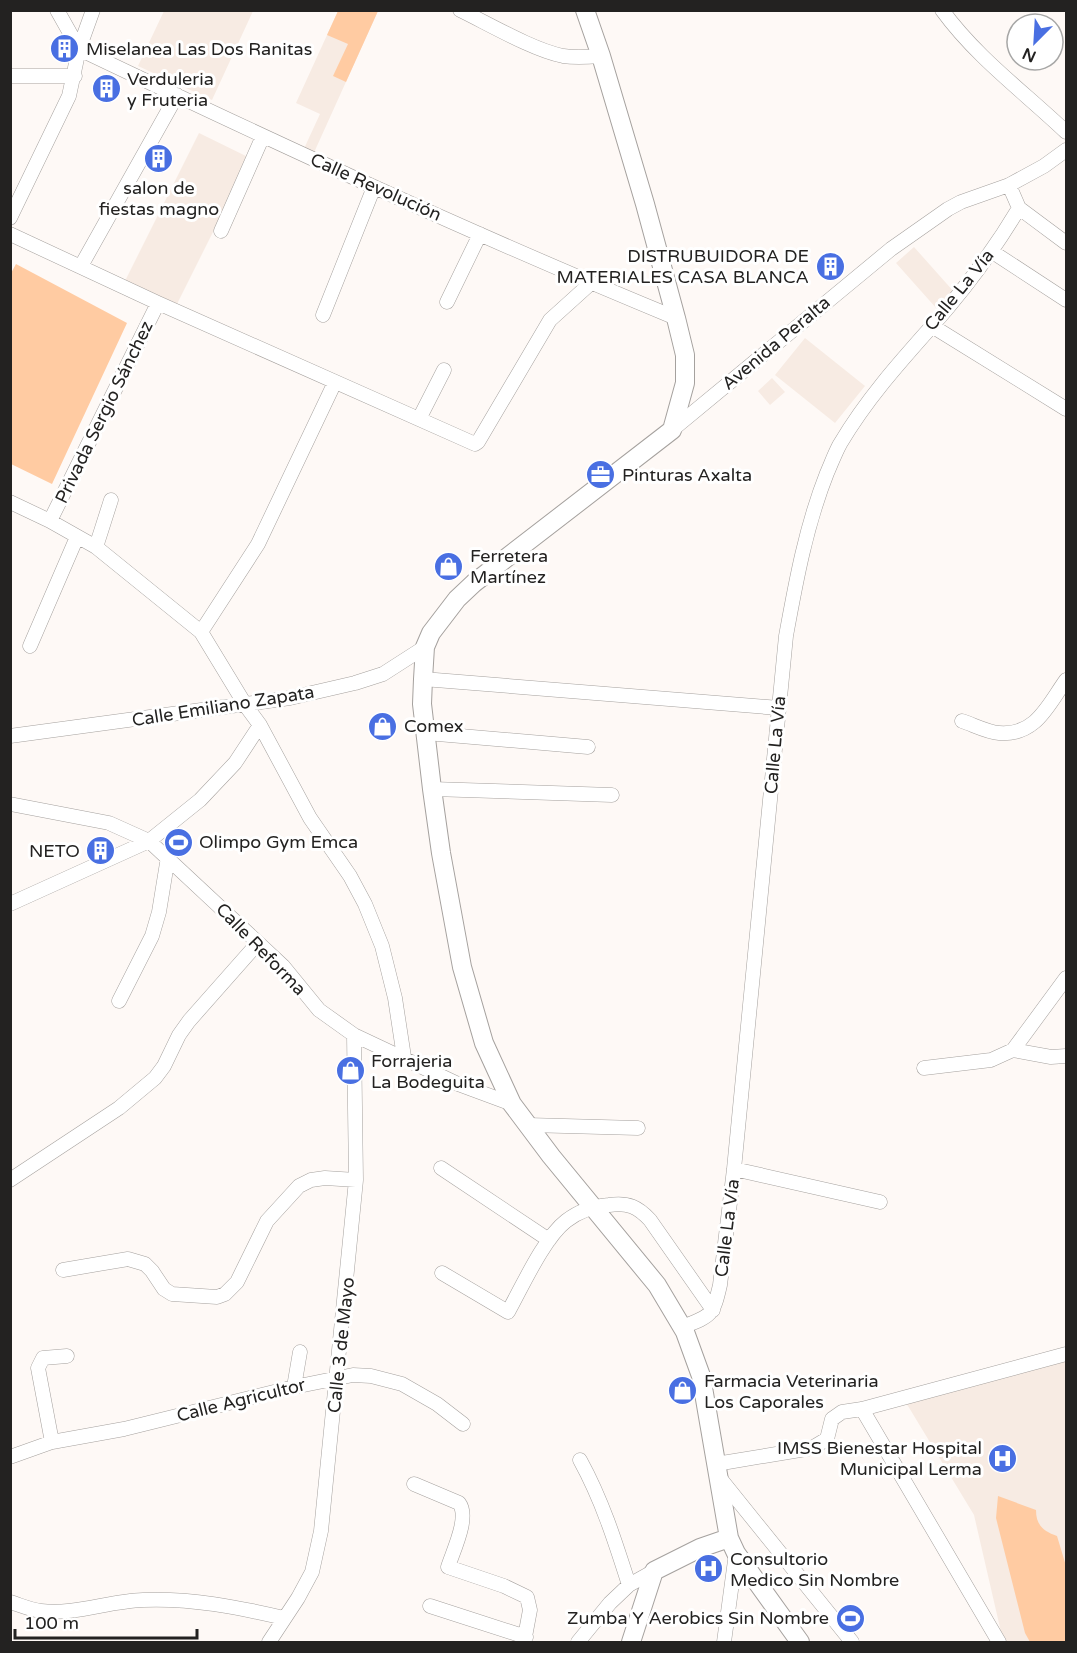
<svg xmlns="http://www.w3.org/2000/svg" width="1077" height="1653" viewBox="0 0 1077 1653" font-family="'Varela Round',sans-serif">
<style>
.built{fill:#f7ebe3}
.green{fill:#ffcba2}
.lines{fill:none;stroke-linecap:round;stroke-linejoin:round}
.minor-casing{stroke:#a5a19e;stroke-width:15}
.major-casing{stroke:#a5a19e;stroke-width:20}
.minor{stroke:#fff;stroke-width:14}
.major{stroke:#fff;stroke-width:18}
.labels{text-anchor:middle;dominant-baseline:central;stroke-width:6;stroke-linejoin:round;paint-order:stroke}
.poi-label{font-size:18px;fill:#232221;stroke:#fff;text-anchor:start}
.street-label{font-size:18px;fill:#232221;stroke:#fff}
</style>
<rect width="100%" height="100%" fill="#fef9f6"/>
<!-- built -->
<path class="built" d="M164,11H253L212,100L138,66Z
M338,11H378L312,157L302,153L320,114L296,103Z
M199,133L250,158L176,306L125,281Z
M914,247L955,293L937,309L896,263Z
M805,338L865,386L835,423L775,375Z
M772,378L785,392L770,405L758,391Z
M1066,1360V1642H1007L1001,1632L974,1515L905,1401Z"/>
<!-- green -->
<path class="green" d="M338,11H378L346,82L333,76L348,44L327,35Z
M16,264L127,323L52,484L11,464L10,275Z
M998,1496L1036,1510C1036,1525 1043,1531 1057,1536L1066,1566V1642H1030L1025,1633L996,1518Z"/>
<g class="lines">
<defs>
<path id="minor" d="M57,10L79,49C276,143 474,235 676,318
M460,10C489,24 533,50 563,56C576,58 588,57 601,56
M942,10C977,58 1024,92 1066,132
M10,76H75
M1009,185L1019,208L1066,243
M10,218L69,96L79,49L93,10
M221,231L263,136
M10,234L158,303L475,444L478,442L550,320L591,283
M991,251L1066,300
M81,266L177,95
M447,302L480,234
M323,315L374,187
M932,326L1066,409
M419,419L444,370
M672,430L891,249L948,209L961,202L1009,185L1044,166L1066,150
M10,502L50,521L96,547L201,632L246,706L260,725L310,818L350,876L365,904L382,946L395,998L404,1057
M50,521L158,303
M96,547L111,500
M201,632L258,544L335,382
M30,646L77,537
M423,679L779,708
M962,721C974,725 987,732 999,733C1036,736 1048,705 1066,680
M426,733L588,747
M10,736L290,698L355,683L383,674L425,647
M432,789L612,795
M10,804L109,823L149,841L283,966L319,1010L354,1035L458,1084L512,1104
M10,904L149,841L200,800L235,763L260,725
M119,1001L152,936L159,912L168,857
M1013,1050L1066,978
M924,1068L991,1060L1013,1050L1051,1057L1066,1056
M528,1125L638,1128
M441,1168L549,1240
M734,1169L880,1202
M10,1180L119,1108L155,1078L164,1066L179,1035L189,1021L258,943
M63,1270L128,1259L145,1264L152,1271L164,1289L172,1294L217,1297L225,1294L237,1282L267,1221L299,1186L311,1180L325,1178L356,1180
M442,1273L508,1312C522,1287 544,1238 566,1221C579,1211 593,1206 609,1205C628,1202 638,1207 650,1220L713,1310
M682,1327C711,1316 713,1316 720,1285L734,1169L786,636C796,581 806,526 827,473C831,464 835,453 840,444C866,400 899,363 932,326C964,290 994,250 1019,208
M294,1387L300,1352
M862,1409L999,1642
M52,1442L38,1368L43,1358L67,1356
M10,1457L52,1442L124,1429L294,1387L353,1375L371,1376L402,1384L437,1404L463,1424
M580,1460C602,1500 615,1541 629,1585
M716,1464L812,1448L827,1439L832,1419L842,1412L862,1409L1066,1354
M719,1477L852,1642
M414,1484L459,1503C470,1517 453,1551 448,1567L504,1586L527,1597L530,1610L524,1642
M10,1602C20,1605 31,1610 41,1611C75,1615 109,1601 143,1600C191,1598 237,1607 284,1618
M430,1606L526,1637
M269,1642L298,1598L312,1572L321,1531L356,1180L354,1035
M578,1642L610,1603L629,1585L654,1571
M724,1642L736,1553"/>
<path id="major" d="M585,10L601,56L645,204L676,318L685,355V383L672,430L474,583L457,599L431,633L425,647L423,679L422,704L432,789L441,853L462,967L484,1043L512,1104L551,1156L657,1285L685,1332L701,1376L729,1538L736,1553L800,1642
M631,1642L654,1571L700,1548L729,1538"/>
</defs>
<!-- minor casing -->
<use href="#minor" class="minor-casing"/>
<!-- major casing -->
<use href="#major" class="major-casing"/>
<!-- minor -->
<use href="#minor" class="minor"/>
<!-- major -->
<use href="#major" class="major"/>
</g>
<!-- icons -->
<defs>
<symbol id="building-disc" viewBox="-11 -11 22 22"><circle r="9.5" fill="#496fe2" stroke="#fff"/><path d="M-4-6H4V6H1V3H-1V6H-4ZM-2.5-4.3h1.7v1.8h-1.7ZM.8-4.3h1.7v1.8H.8ZM-2.5-1h1.7V.8h-1.7ZM.8-1h1.7V.8H.8Z" fill="#fff"/></symbol>
<symbol id="office-disc" viewBox="-11 -11 22 22"><circle r="9.5" fill="#496fe2" stroke="#fff"/><path d="M-6-3h4V-5.5h4V-3h4V5H-6ZM-1-4.5V-3h2v-1.5ZM-6 0V1H6V0Z" fill="#fff"/></symbol>
<symbol id="shop-disc" viewBox="-11 -11 22 22"><circle r="9.5" fill="#496fe2" stroke="#fff"/><path d="M-5-2.5h2.3a2.7 3.5 0 0 1 5.4 0H5L5.5 6h-11ZM-1.5-2.5h3a1.5 2.3 0 0 0-3 0Z" fill="#fff"/></symbol>
<symbol id="stadium-disc" viewBox="-11 -11 22 22"><circle r="9.5" fill="#496fe2" stroke="#fff"/><path d="M0-5a6.5 5 0 1 0 0 10a6.5 5 0 1 0 0-10ZM-3.5-1.8h7v3.6h-7Z" fill="#fff"/></symbol>
<symbol id="hospital-disc" viewBox="-11 -11 22 22"><circle r="9.5" fill="#496fe2" stroke="#fff"/><path d="M-5-5h3v3.5h4V-5h3V5h-3V1.5h-4V5h-3Z" fill="#fff"/></symbol>
</defs>
<g fill-rule="evenodd">
<use href="#building-disc" x="48" y="32" width="33" height="33"/>
<use href="#building-disc" x="90" y="72" width="33" height="33"/>
<use href="#building-disc" x="142" y="142" width="33" height="33"/>
<use href="#building-disc" x="814" y="250" width="33" height="33"/>
<use href="#office-disc" x="584" y="458" width="33" height="33"/>
<use href="#shop-disc" x="432" y="550" width="33" height="33"/>
<use href="#shop-disc" x="366" y="710" width="33" height="33"/>
<use href="#stadium-disc" x="162" y="826" width="33" height="33"/>
<use href="#building-disc" x="84" y="834" width="33" height="33"/>
<use href="#shop-disc" x="334" y="1054" width="33" height="33"/>
<use href="#shop-disc" x="666" y="1374" width="33" height="33"/>
<use href="#hospital-disc" x="986" y="1442" width="33" height="33"/>
<use href="#hospital-disc" x="692" y="1552" width="33" height="33"/>
<use href="#stadium-disc" x="834" y="1602" width="33" height="33"/>
</g>
<g class="labels">
<!-- poi labels -->
<g class="poi-label">
<text x="86" y="49">Miselanea Las Dos Ranitas</text>
<text x="127" y="79">Verduleria<tspan x="127" dy="21">y Fruteria</tspan></text>
<text x="159" y="188" text-anchor="middle">salon de<tspan x="159" dy="21">fiestas magno</tspan></text>
<text x="809" y="256" text-anchor="end">DISTRUBUIDORA DE<tspan x="809" dy="21">MATERIALES CASA BLANCA</tspan></text>
<text x="622" y="475">Pinturas Axalta</text>
<text x="470" y="556">Ferretera<tspan x="470" dy="21">Martínez</tspan></text>
<text x="404" y="726">Comex</text>
<text x="199" y="842">Olimpo Gym Emca</text>
<text x="80" y="851" text-anchor="end">NETO</text>
<text x="371" y="1061">Forrajeria<tspan x="371" dy="21">La Bodeguita</tspan></text>
<text x="704" y="1381">Farmacia Veterinaria<tspan x="704" dy="21">Los Caporales</tspan></text>
<text x="982" y="1448" text-anchor="end">IMSS Bienestar Hospital<tspan x="982" dy="21">Municipal Lerma</tspan></text>
<text x="730" y="1559">Consultorio<tspan x="730" dy="21">Medico Sin Nombre</tspan></text>
<text x="829" y="1618" text-anchor="end">Zumba Y Aerobics Sin Nombre</text>
</g>
<!-- street labels -->
<g class="street-label">
<text transform="translate(376 187) rotate(24)">Calle Revolución</text>
<text transform="translate(959 290) rotate(-51)">Calle La Vía</text>
<text transform="translate(776 343) rotate(-40)">Avenida Peralta</text>
<text transform="translate(104 412) rotate(-64)">Privada Sergio Sánchez</text>
<text transform="translate(223 706) rotate(-9)">Calle Emiliano Zapata</text>
<text transform="translate(775 745) rotate(-85)">Calle La Vía</text>
<text transform="translate(261 949) rotate(46)">Calle Reforma</text>
<text transform="translate(727 1228) rotate(-83)">Calle La Vía</text>
<text transform="translate(341 1345) rotate(-84)">Calle 3 de Mayo</text>
<text transform="translate(241 1400) rotate(-14)">Calle Agricultor</text>
</g>
</g>
<!-- border -->
<rect width="1077" height="1653" fill="none" stroke="#232221" stroke-width="24"/>
<!-- north arrow -->
<g transform="translate(1035 42) rotate(204)"><circle r="28" fill="#ffffff" stroke="#a7a7a6" stroke-width="1.5"/>
<path d="M0-4.5L10 22L0 15L-10 22Z" fill="#496fe2"/>
<text y="-9" font-size="16" font-weight="bold" text-anchor="middle" fill="#232221">N</text>
</g>
<!-- scale -->
<path d="M15 1629v9h182v-9" fill="none" stroke="#232221" stroke-width="3"/>
<text x="24" y="1629" font-size="18" fill="#232221" stroke="#ffffff" stroke-width="4.5" paint-order="stroke">100 m</text>
</svg>
